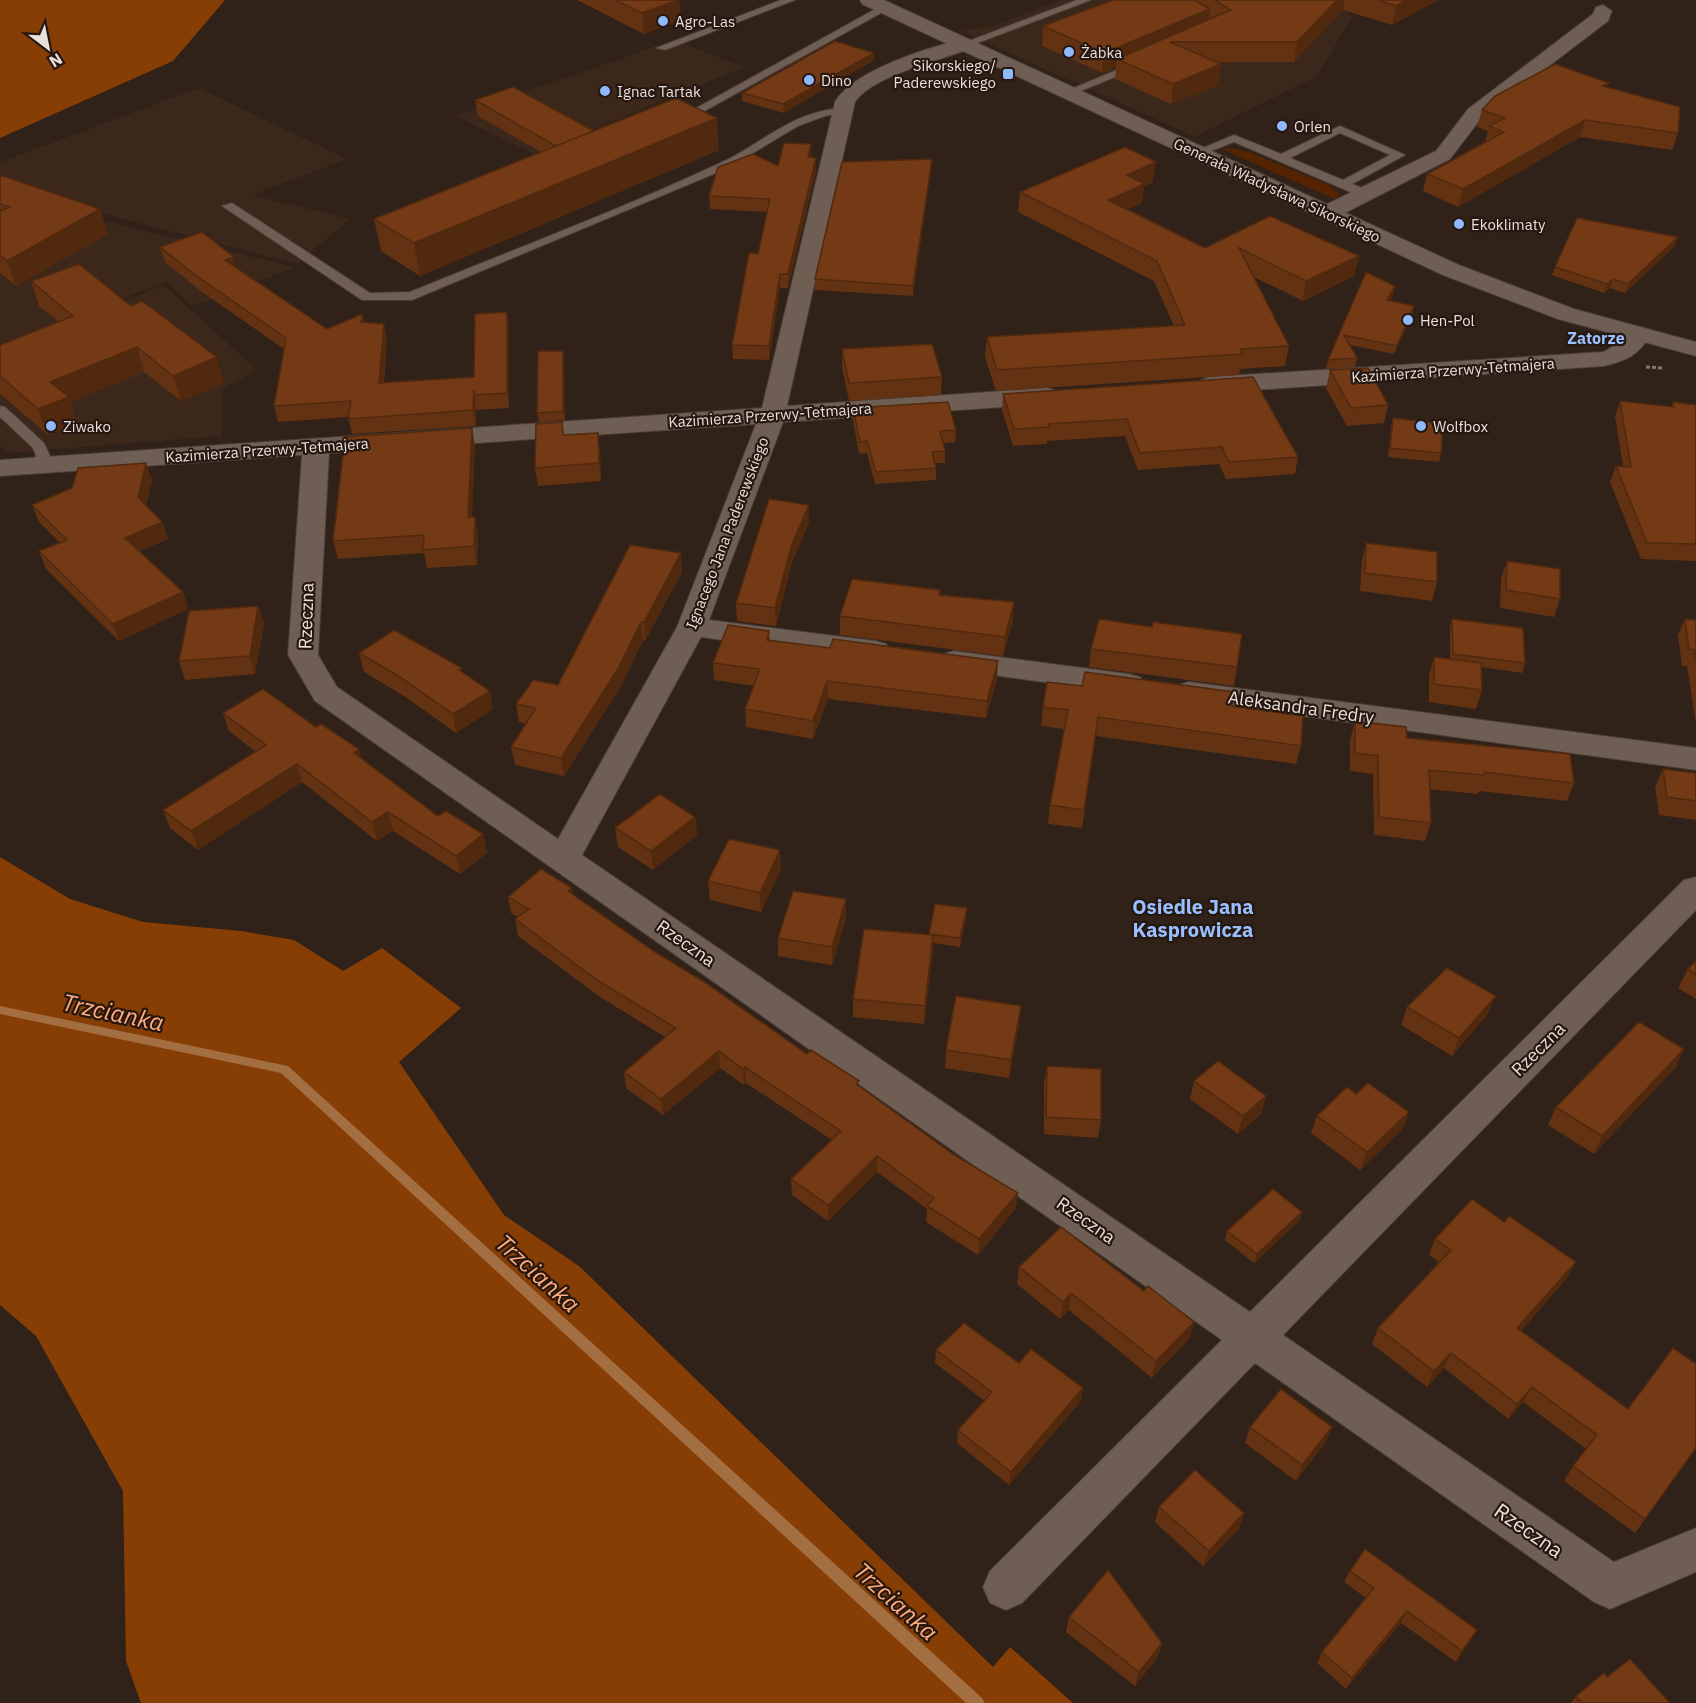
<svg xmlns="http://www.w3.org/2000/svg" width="1696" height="1703" viewBox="0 0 1696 1703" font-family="'IBM Plex Sans',sans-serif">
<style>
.built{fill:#3c271b}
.green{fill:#562300}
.forest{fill:#873e05}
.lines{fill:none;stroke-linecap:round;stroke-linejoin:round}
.stream{fill:#a46e43;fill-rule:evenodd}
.service-casing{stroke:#4a3d37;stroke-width:2}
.minor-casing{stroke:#4a3d37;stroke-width:2}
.secondary-casing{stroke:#4a3d37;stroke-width:2}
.path{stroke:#847871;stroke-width:3;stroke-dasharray:4 2;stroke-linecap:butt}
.service{fill:#6f5e54;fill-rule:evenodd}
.minor{fill:#6f5e54;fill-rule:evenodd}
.secondary{fill:#6f5e54;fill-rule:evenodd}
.wall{fill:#633212}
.shaded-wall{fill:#50290f}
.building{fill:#733a15;stroke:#50290f;stroke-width:1.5}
.poi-dot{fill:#8fb8fd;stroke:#261810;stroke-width:2}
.labels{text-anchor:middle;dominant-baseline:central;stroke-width:4.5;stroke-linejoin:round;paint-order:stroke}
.far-poi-label{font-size:15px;fill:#eae0da;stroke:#261810;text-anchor:start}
.far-street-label{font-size:15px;fill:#eae0da;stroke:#261810}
.far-neighbourhood-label{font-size:16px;font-weight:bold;fill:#98bfff;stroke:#261810}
.street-label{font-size:18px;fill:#eae0da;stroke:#261810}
.neighbourhood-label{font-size:20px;font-weight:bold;fill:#98bfff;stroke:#261810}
.near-street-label{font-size:21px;fill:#eae0da;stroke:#261810}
.near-water-label{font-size:24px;font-style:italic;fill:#ffaa7b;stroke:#261810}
</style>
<rect width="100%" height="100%" fill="#302119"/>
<!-- built -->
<path class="built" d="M1061,0H1361L1347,13L1353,16L1316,77L1195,137L961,31L995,25Z
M674,40L744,67L534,154L455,116Z
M199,88L347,159L252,195L350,219L297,264L0,187V162Z
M0,195L124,226L296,267L192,306L166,282L0,344Z
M164,285L257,370L222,389V436L7,453L0,445V348Z"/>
<!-- green -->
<path class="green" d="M1230,148L1249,152L1331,186L1340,194L1335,199L1221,149Z"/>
<!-- forest -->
<path class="forest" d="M0,0H225L173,61L0,138Z
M0,857L70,899L143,922L241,931L294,940L343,971L382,948L461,1008L399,1062L504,1215L579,1266L993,1667L1010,1647L1073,1703H141L126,1661L123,1491L36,1336L0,1305Z"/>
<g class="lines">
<!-- stream -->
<path class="stream" d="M0,1006L288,1066L982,1698L985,1703H966L281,1073L0,1014Z"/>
<defs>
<path id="service" d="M781,0H795L665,50L656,48Z
M1077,0H1091L967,47L958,45Z
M881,6L890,8L683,123L673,121Z
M1138,61L1143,64L1142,66L1071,95L1062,93Z
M841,108L845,109V113L825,116L798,126L728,168L412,300H362L222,206L232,203L370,293L410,292C512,250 617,211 718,164C763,144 788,113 841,108Z
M1340,126L1405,155L1352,184L1370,191V197H1362L1234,142L1201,155L1191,153L1234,135L1281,154ZM1340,133L1390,155L1343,180L1290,158Z
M0,406L5,407L44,443L50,456L44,469H34L32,466L36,456L33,448L0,417Z"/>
<path id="minor" d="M1603,5L1612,11L1608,21L1482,117L1450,159L1335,218H1319L1316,213L1319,208L1436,151L1468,109L1593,14L1596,7Z
M963,39L970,41L973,45L970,49C940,60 872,76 855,102L787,406L1048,388L1057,391L1061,396L1057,401L1048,404L783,422L709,620L876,641L886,644L891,651L886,658L876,661L701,637L582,855L1250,1312L1684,880L1696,877V910L1283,1335L1614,1562L1696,1528V1572L1610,1609L1594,1602L1255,1363L1022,1603L1006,1610L990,1603L983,1587L990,1571L1222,1340L315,701L288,655L302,455L0,476V460L762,408L835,102C854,70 927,48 963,39ZM756,424L677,627L558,839L337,687L318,655L329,453Z
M1638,328L1647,330L1650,335C1639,355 1626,361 1604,366L1210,393L1201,390L1197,385L1201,380L1210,377L1603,352C1618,346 1624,331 1638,328Z
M954,651L1129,674L1140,677L1144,684L1140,691L1129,694L943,668L939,661L943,654Z
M1189,682L1696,748V770L1178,699L1174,692L1178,685Z"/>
<path id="secondary" d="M860,0H884L1459,265L1574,309L1696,342V356L1558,319L1443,275L862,4Z"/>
</defs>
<!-- service casing -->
<use href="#service" class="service-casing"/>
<!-- minor casing -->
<use href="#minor" class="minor-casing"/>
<!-- secondary casing -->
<use href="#secondary" class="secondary-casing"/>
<!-- path -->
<path class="path" d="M1646,367L1663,368"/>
<!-- service -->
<use href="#service" class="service"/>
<!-- minor -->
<use href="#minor" class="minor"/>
<!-- secondary -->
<use href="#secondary" class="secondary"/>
</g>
<!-- wall -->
<path class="wall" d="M577,0H679L681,20L644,34Z
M1113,0H1438L1392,25L1343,10L1294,62H1216L1219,85L1171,104L1115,79L1116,67L1102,73L1042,46L1043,26Z
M874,53V60L784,113L742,101V93Z
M1607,87L1678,133L1672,150L1580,137L1458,207L1423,191L1427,174L1485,142L1488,131L1477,127L1482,110Z
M475,100L594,131L719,150L420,276L381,251L374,219L541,152L478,116Z
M811,157L816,158V171L788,288H780L769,360L733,359L732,345L758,254L767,212L710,209L709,196L778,166Z
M932,159L931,169L913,296L815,290V279Z
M0,175L100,209L108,234L16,286L0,273Z
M1153,182L1144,186L1142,203L1128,209L1205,248L1270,216L1359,256L1354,276L1303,301L1254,277L1289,346L1285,366L1240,369L1239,375L996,391L985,357L987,337L1174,326L1154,281L1018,212L1020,192Z
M1675,246L1625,293L1610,288L1604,293L1552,275L1555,267Z
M160,247L237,268L327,329L362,314L364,322L387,340L384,383L474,377L509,327V408L476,410V426L352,434L348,417L278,422L274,406L284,349L202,292L165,262Z
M1366,272L1395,286L1393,294L1390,301L1414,306L1412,315L1394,354L1350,345L1357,358L1355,367L1326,369L1328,360Z
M31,281L224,383L181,401L144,372L70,402L77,422L48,435L0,394V345L59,322L39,306Z
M842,349L942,377L941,395L849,401L842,367Z
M563,351L564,360L565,420L539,422L537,413Z
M1330,370L1388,405L1384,423L1347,426L1326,388Z
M1253,377L1298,457L1295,474L1226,479L1219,464L1138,470L1125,436L1047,441V444L1013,446L1002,410L1003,394Z
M1620,401L1671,407L1673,402L1696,405V561L1641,559L1610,482L1616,466H1623L1615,417Z
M853,408L956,430L955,442L943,443L945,451V463H935L936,468V480L875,484L867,453L859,454L853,420Z
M1393,418L1441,453L1439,462L1388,457L1391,427Z
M562,422L564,435L598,433L600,451L601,481L538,486L535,468Z
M475,446L472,517L478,535L477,565L427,568L424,553L338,559L333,541Z
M146,463L152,480L146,505L162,522L168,539L139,551L183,592L188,609L119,641L46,569L39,551L60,543L39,522L32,505Z
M809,505V523L792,562L776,626L737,621L736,603Z
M1366,543L1437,582L1432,601L1360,591L1362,561Z
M1507,561L1560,599L1554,617L1500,608L1501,579Z
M682,572L645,641L643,640L621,686L564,776L515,765L511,747L526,724L519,722L516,704L558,685Z
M940,590V595L1013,621L1003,656L840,635V616Z
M258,606L264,624L255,674L185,680L179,661Z
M1452,619L1525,663L1522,673L1481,667L1482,690L1476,709L1429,702V675L1434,657L1450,659V628Z
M1685,619L1696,620V724L1687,666H1682L1678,635Z
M769,631L770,640L997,679L986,718L828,699L813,739L746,727L745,709L754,686L714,680L713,663Z
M1091,649L1237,667L1234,686L1089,667Z
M359,653L462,668V672L493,709L456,733L404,696L364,672Z
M1232,706L1301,746L1296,764L1096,736L1082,828L1048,824L1050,805L1064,729L1041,726L1043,707Z
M223,713L316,727L359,749L361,758L438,816L483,834L487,853L460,874L393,831L377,841L302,782L198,850L170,828L163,810L256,752L229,731Z
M1355,721L1407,738L1574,783L1567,801L1479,791L1478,794L1429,789L1431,823L1425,841L1374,835L1373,774L1350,771V740Z
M1663,769L1696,773V820L1659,815L1655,787Z
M695,817L697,835L653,870L618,847L615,828Z
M781,869L761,912L710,900L708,881Z
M573,895L655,952L807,1054L859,1087L1016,1208L978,1255L926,1222L927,1209L877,1172L828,1221L792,1195L791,1179L832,1140L746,1083L744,1085L720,1068L663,1115L626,1088L624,1072L665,1037L600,997L518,936L515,919L518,917L511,913L508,897Z
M846,899V918L832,965L778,956V938Z
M935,904L966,917L960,947L933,943L924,1024L853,1017V999L929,935Z
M1696,961V999L1678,988L1688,969Z
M1407,1007L1488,1014L1452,1056L1401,1025Z
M1019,1025L1009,1078L945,1068L946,1050Z
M1684,1049L1675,1068L1594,1154L1548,1125L1556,1107Z
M1047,1066L1101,1120L1098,1138L1044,1134V1084Z
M1194,1081L1266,1096L1261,1114L1238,1134L1190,1099Z
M1356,1094L1409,1112L1402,1130L1360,1170L1311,1133L1317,1116Z
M1302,1212L1299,1221L1254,1263L1225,1240L1227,1231Z
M1504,1222L1576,1262L1567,1278L1521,1331L1628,1409L1696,1449L1635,1533L1564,1481L1573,1466L1586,1449L1523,1402L1508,1419L1444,1368L1427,1387L1372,1344L1378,1328L1439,1262L1429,1255L1435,1239Z
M1019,1267L1194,1322L1189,1339L1152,1378L1069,1310L1060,1319L1017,1284Z
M936,1350L1019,1363L1081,1401L1009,1485L957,1443L958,1430L985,1401L935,1363Z
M1250,1427H1332L1325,1443L1296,1481L1245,1443Z
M1159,1507L1244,1513L1239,1529L1203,1566L1155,1522Z
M1350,1571L1470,1641L1456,1662L1401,1623L1346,1689L1317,1663L1322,1652L1366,1598L1344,1582Z
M1069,1617L1162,1643L1157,1658L1135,1686L1066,1632Z
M1607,1677L1670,1703H1571L1576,1696Z"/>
<!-- shaded-wall -->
<path class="shaded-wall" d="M679,0L681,20L644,34L642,13Z
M1337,0H1345L1343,10L1294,62L1297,42Z
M1406,0H1438L1392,25L1396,6Z
M1210,9L1208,29L1170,42L1117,59L1116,67L1102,73L1104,53Z
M874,53V60L784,113L783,104Z
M1221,64L1219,85L1171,104L1173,84Z
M717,118L719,150L420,276L414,243Z
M1585,120L1580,137L1458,207L1463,189Z
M811,144V157L808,170V157Z
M816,158V171L788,288V274Z
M932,159L931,169L913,296V286Z
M1156,162L1153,182L1144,186L1142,203L1106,219L1108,200L1127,175Z
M100,209L108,234L16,286L7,261Z
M1678,237L1675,246L1625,293L1628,284Z
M1359,256L1354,276L1303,301L1306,281Z
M234,257L238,272L225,260Z
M780,274V288L769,360V346Z
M1613,279L1610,288L1604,293L1607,284Z
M1395,286L1393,294L1385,309L1387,300Z
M1414,306L1412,315L1394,354L1397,346Z
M507,312L509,327V408L507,393Z
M384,324L387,340L382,398L379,383Z
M137,347L144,372L70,402L77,422L48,435L38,409L50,382Z
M563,351L564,360L565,420L563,411Z
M217,357L224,383L181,401L173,376Z
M474,395L476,410V426L473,410Z
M472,428L475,446L471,536L468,517Z
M598,433L600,451L601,481L599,463Z
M146,463L152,480L143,514L138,497Z
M809,505V523L792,562L776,626L775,608L792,544Z
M475,517L478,535L477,565L474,546Z
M162,522L168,539L130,555L125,538Z
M681,553L682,572L645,641L644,622Z
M183,592L188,609L119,641L113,624Z
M1014,602L1013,621L1003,656L1005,637Z
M258,606L264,624L255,674L250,656Z
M641,622L643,640L621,686L564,776L561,758Z
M998,661L997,679L986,718L987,701Z
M827,681L828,699L813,739V721Z
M490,691L493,709L456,733L453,714Z
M359,749L363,768L354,753Z
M297,764L302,782L198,850L191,831Z
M388,812L393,831L377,841L372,822Z
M695,817L697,835L653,870L651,851Z
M483,834L487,853L460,874L456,856Z
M780,850L781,869L761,912L760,893Z
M572,888L575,904L568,891Z
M846,899V918L832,965V947Z
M967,908L966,917L960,947V938Z
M933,935V953L924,1024L925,1006Z
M1496,996L1488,1014L1452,1056L1459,1038Z
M1021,1006L1019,1025L1009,1078L1011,1060Z
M1684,1049L1675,1068L1594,1154L1602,1136Z
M719,1051L720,1068L663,1115L661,1099Z
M745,1067L746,1083L744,1085L743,1069Z
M1266,1096L1261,1114L1238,1134L1243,1116Z
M1409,1112L1402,1130L1360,1170L1367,1152Z
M877,1156V1172L828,1221V1205Z
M1018,1193L1016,1208L978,1255L979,1239Z
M1302,1212L1299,1221L1254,1263L1257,1254Z
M1576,1262L1567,1278L1509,1344L1517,1328Z
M1071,1293L1069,1310L1060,1319L1063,1302Z
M1194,1322L1189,1339L1152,1378L1156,1361Z
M1451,1353L1444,1368L1427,1387L1434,1371Z
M1532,1387L1523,1402L1508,1419L1517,1404Z
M1083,1388L1081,1401L1009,1485L1011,1472Z
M1332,1427L1325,1443L1296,1481L1302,1465Z
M1244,1513L1239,1529L1203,1566L1209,1551Z
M1407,1611L1401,1623L1346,1689L1352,1678Z
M1477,1630L1470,1641L1456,1662L1462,1651Z
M1162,1643L1157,1658L1135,1686L1139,1672Z"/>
<!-- building -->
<path class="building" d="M615,0H678L642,13Z
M1113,0H1194L1210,9L1104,53L1043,26Z
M1215,0H1337L1297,42H1170L1221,64L1173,84L1117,59L1231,10Z
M1378,0H1406L1396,6Z
M835,41L874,53L783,104L742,93Z
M1555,64L1609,83L1603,86L1680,107L1678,133L1585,120L1463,189L1427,174L1504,132L1489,126L1505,118L1482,110L1495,96Z
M513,87L594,131L556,146L475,100Z
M676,98L717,118L414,243L374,219Z
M784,143L811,144L808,157L816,158L788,274H780L769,346L732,345L749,253L758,254L770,199L709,196L718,167L753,154L778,166Z
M1125,147L1156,162L1127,175L1145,184L1108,200L1205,248L1270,216L1359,256L1306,281L1239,248L1289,346L1240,349L1243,354L997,370L987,337L1185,325L1157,261L1020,192Z
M932,159L913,286L815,279L842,162Z
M0,175L100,209L7,261L0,255V211L10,207L0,204Z
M1577,218L1678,237L1628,284L1613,279L1607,284L1555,267Z
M202,232L234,257L225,260L327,329L362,314L361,322L384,324L379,383L474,377L475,314L507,312V393L474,395V390L473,410L348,419L351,401L274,406L286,338L198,277L160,247Z
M79,264L131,306L142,301L217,357L173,376L137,347L50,382L69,397L38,409L0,376V345L73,316L31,281Z
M1366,272L1395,286L1387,300L1414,306L1397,346L1344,335L1357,358L1328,360Z
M932,344L942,377L849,383L842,349Z
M538,351H563V411L537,413Z
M1368,368L1388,405L1351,408L1330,370Z
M1253,377L1298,457L1229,462L1222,447L1140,453L1127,419L1048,424L1049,427L1014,429L1003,394Z
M1620,401L1674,407L1673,402L1696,405V544L1647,543L1616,466L1631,467Z
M948,402L956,430L940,431L945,451L932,452L936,468L876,472L867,441L860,442L853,408Z
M1393,418L1443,424L1441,453L1390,448Z
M562,422L563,435L598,433L599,463L535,468L536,424Z
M472,428L468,517H475L474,546L423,550L424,535L333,541L345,437Z
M146,463L138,497L162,522L125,538L183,592L113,624L39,551L67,540L32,505L72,488L78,468Z
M769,499L809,505L792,544L775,608L736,603Z
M1366,543L1437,552V582L1365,573Z
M630,545L681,553L644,622H641L619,667L561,758L511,747L536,708L516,704L533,680L558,685Z
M1507,561L1560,569V599L1506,590Z
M852,579L940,590L939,595L1014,602L1005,637L840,616Z
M258,606L250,656L179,661L189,611Z
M1099,619L1152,627L1153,622L1242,634L1237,667L1091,649Z
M1452,619L1523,628L1525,663L1453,654Z
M1685,619L1696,620V662L1694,650L1689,649Z
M728,625L769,631L767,640L830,648L833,639L998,661L987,701L827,681L813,721L745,709L760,669L713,663Z
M394,630L462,668L459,670L490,691L453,714L400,677L359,653Z
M1434,657L1481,663L1482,690L1434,684Z
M1085,672L1234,692L1232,706L1303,716L1301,746L1098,717L1084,810L1050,805L1068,710L1043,707L1047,682L1082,686Z
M263,689L316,727L321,724L359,749L354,753L438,816L446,811L483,834L456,856L388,812L372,822L297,764L191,831L163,810L266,745L223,713Z
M1355,721L1406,727L1407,738L1570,754L1574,783L1484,772V775L1429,770L1431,823L1379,817L1378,756L1355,753Z
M1663,769L1696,773V801L1667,797Z
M660,794L695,817L651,851L615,828Z
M729,839L780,850L760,893L708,881Z
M541,869L572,888L568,891L655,952L703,981L807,1054L811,1050L859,1081L856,1084L953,1154L1018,1193L979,1239L927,1206L934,1198L877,1156L828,1205L791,1179L841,1131L745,1067L743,1069L719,1051L661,1099L624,1072L676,1028L597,980L515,919L529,909L508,897Z
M793,891L846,899L832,947L778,938Z
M935,904L967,908L960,938L929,934Z
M864,929L933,935L925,1006L853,999Z
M1696,961V975L1688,969Z
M1447,968L1496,996L1459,1038L1407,1007Z
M956,996L1021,1006L1011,1060L946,1050Z
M1639,1022L1684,1049L1602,1136L1556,1107Z
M1218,1061L1266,1096L1243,1116L1194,1081Z
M1047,1066L1101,1069V1120L1046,1117Z
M1368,1083L1409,1112L1367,1152L1317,1116L1347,1087L1356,1094Z
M1273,1189L1302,1212L1257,1254L1227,1231Z
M1472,1199L1504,1222L1509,1216L1576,1262L1517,1328L1628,1409L1673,1348L1696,1364V1448L1645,1519L1573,1466L1597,1435L1532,1387L1517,1404L1451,1353L1434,1371L1378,1328L1451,1250L1435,1239Z
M1061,1227L1144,1291L1148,1286L1194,1322L1156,1361L1071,1293L1063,1302L1019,1267Z
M964,1323L1019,1363L1031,1349L1083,1388L1011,1472L958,1430L992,1392L936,1350Z
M1281,1389L1332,1427L1302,1465L1250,1427Z
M1195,1470L1244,1513L1209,1551L1159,1507Z
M1365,1549L1477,1630L1462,1651L1407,1611L1352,1678L1322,1652L1374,1588L1350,1571Z
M1108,1570L1162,1643L1139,1672L1069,1617Z
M1630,1659L1670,1703H1582L1576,1696L1604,1673L1607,1677Z"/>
<!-- markers -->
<g class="poi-dot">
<circle cx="663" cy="21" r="6"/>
<circle cx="1069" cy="52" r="6"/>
<rect x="1002" y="68" width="12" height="12" rx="3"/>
<circle cx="809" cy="80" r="6"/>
<circle cx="605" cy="91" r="6"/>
<circle cx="1282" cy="126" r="6"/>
<circle cx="1459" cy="224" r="6"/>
<circle cx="1408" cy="320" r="6"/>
<circle cx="51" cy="426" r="6"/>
<circle cx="1421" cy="426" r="6"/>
</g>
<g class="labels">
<!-- far-poi labels -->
<g class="far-poi-label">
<text x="675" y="21">Agro-Las</text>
<text x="1081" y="52">Żabka</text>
<text x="996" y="65" text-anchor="end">Sikorskiego/<tspan x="996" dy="17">Paderewskiego</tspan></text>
<text x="821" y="80">Dino</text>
<text x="617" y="91">Ignac Tartak</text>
<text x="1294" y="126">Orlen</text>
<text x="1471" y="224">Ekoklimaty</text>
<text x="1420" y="320">Hen-Pol</text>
<text x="63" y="426">Ziwako</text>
<text x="1433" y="426">Wolfbox</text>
</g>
<!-- far-street labels -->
<g class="far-street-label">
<text transform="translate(1277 190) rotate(25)">Generała Władysława Sikorskiego</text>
<text transform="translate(1453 370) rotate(-4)">Kazimierza Przerwy-Tetmajera</text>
<text transform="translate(770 415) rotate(-4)">Kazimierza Przerwy-Tetmajera</text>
<text transform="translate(267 450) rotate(-4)">Kazimierza Przerwy-Tetmajera</text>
<text transform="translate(727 533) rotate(-69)">Ignacego Jana Paderewskiego</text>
</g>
<!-- far-neighbourhood labels -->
<g class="far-neighbourhood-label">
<text x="1596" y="338">Zatorze</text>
</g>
<!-- street labels -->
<g class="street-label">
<text transform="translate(306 616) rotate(-88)">Rzeczna</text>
<text transform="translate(1301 707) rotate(8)">Aleksandra Fredry</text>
<text transform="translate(686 943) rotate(35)">Rzeczna</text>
<text transform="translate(1538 1049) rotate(-45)">Rzeczna</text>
<text transform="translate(1086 1220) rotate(35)">Rzeczna</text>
</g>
<!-- neighbourhood labels -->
<g class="neighbourhood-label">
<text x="1193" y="906">Osiedle Jana<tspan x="1193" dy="23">Kasprowicza</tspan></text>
</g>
<!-- near-street labels -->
<g class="near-street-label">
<text transform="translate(1529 1530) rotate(35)">Rzeczna</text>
</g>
<!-- near-water labels -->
<g class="near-water-label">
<text transform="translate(113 1012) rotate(12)">Trzcianka</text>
<text transform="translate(538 1273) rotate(42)">Trzcianka</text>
<text transform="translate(896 1601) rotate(42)">Trzcianka</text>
</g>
</g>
<!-- north arrow -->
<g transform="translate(48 48) rotate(148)" stroke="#261810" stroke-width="4.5" paint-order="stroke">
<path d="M0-4.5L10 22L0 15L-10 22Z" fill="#eae0da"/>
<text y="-9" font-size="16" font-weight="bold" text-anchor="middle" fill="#eae0da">N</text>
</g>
</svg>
